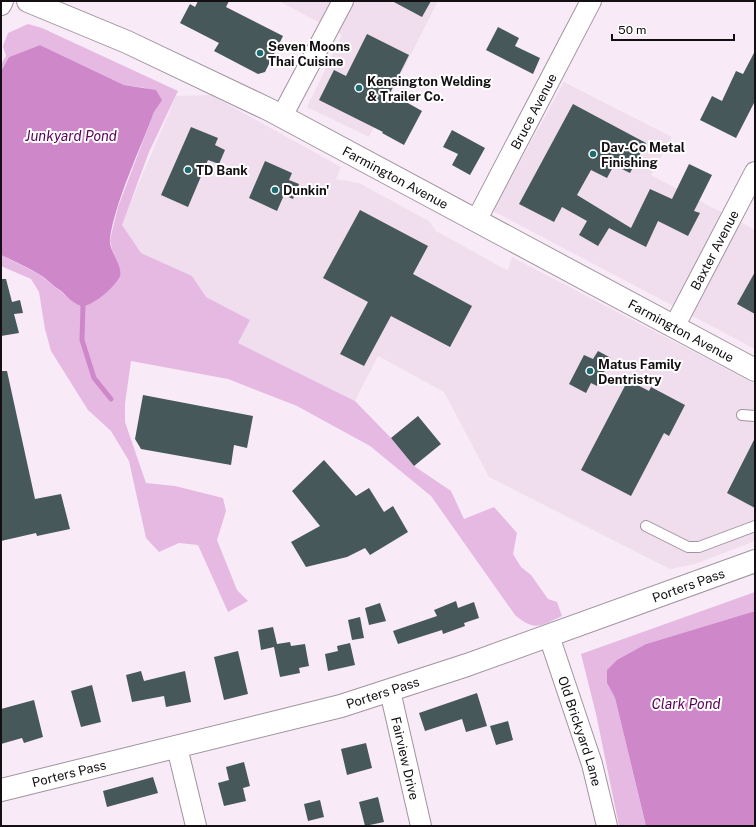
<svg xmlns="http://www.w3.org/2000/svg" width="756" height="827" viewBox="0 0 756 827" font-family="'Public Sans',sans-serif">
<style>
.built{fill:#f0ddee}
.green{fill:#e6b9e2}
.water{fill:#ce88ca}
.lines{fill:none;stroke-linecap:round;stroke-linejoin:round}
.stream{stroke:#ce88ca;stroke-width:5}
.building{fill:#465859}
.service-casing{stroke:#a0949f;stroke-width:12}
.minor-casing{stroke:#a0949f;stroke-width:22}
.tertiary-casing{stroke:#a0949f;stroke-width:24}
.secondary-casing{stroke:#a0949f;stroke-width:24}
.service{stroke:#fff;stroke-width:10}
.minor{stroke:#fff;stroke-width:20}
.tertiary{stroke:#fff;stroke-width:22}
.secondary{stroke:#fff;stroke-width:22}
.poi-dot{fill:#1f6b71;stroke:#fff;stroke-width:1.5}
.labels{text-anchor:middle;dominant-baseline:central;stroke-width:4;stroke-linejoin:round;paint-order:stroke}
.poi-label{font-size:13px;font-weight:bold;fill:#130f12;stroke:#fff;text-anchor:start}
.street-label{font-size:13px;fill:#130f12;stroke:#fff}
.water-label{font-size:14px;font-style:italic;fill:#5b005a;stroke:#fff}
</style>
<rect width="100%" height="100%" fill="#f8ebf7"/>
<!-- built -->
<path class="built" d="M279,1H438L369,137L307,107L342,35Z
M564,82L672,137L651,175L755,230V349L493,211Z
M211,95L341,167L336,179L359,183L429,221L436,231L503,268L508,270L512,257L755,384V541L695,564L670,569L489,477L444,392L378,356L355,401L238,343L250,320L205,297L192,276L141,253L121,225L176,96Z"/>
<!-- green -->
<path class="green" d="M28,24L42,28L178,91L149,152L122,225L141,253L192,276L206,297L250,320L238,343L355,401L391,438L414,466L451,491L464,519L494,507L517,533L513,554L521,567L531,575L548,599L557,602L562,616C540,626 535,632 515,615L431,496L370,446L297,406L228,379L131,361L125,404V422L146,483L175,486L223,498L226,511L217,540L237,590L248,601L228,612L198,545L179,543L159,552L146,538L129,461L111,431L88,410L51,351L45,329L39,292L31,279L1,266V255L39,274L75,303L83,306L119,267L113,255L110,240L118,207L154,112L161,100L146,88L124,85L40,45L9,57L1,71V64L6,56L3,46L8,33Z
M755,592V611L646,644L607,683L615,698L646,826H619L596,714L581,654Z"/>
<!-- water -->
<path class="water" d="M40,45L124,85L156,90L162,100L154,112C140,150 116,199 110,238C108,251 123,265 120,276C117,285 93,306 83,306C75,306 67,296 61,291C53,286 47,279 39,274C27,267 14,261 1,255V71L9,57Z
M755,611V826H646L615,698L607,683V670L617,660L646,644Z"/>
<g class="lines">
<!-- stream -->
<path class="stream" d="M81,300L83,306L82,340L94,378L111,399"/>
</g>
<!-- building -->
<path class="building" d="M198,1H229L226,7L283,36L265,72L258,74L214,51L219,43L180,23L190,4L195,7Z
M392,1H431L422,17Z
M498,27L519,38L515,46L540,58L533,74L486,50Z
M367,34L409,55L390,93L422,111L404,145L382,133L383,132L319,100L334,70L346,76Z
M755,51V101L736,138L700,120L712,96L722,101L736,71L743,74Z
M573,104L646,143L630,173L614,165L607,178L591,170L577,195L631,228L650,189L672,199L689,164L712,175L694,211L700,213L688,236L658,221L646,247L609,228L598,246L579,235L587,221L562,207L554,222L519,204Z
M191,127L218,138L215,145L225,150L219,164L208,160L188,207L161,195Z
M452,130L485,148L470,175L452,165L458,154L443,147Z
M265,161L292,173L289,180L299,184L293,199L284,195L277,211L249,198Z
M360,210L428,246L413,274L472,306L450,347L391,316L364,366L340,354L368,302L323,278Z
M755,272V314L737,304Z
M1,279H6L12,302L20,300L23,313L14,314L19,333L1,336Z
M598,351L611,358L597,386L591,383L586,393L569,384L584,355L593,359Z
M1,371H7L35,499L61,494L70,529L37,536L36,533L1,541Z
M628,380L649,391L651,387L685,405L669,436L664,433L631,496L581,470Z
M143,395L253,416L247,448L234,445L231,465L141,449L135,439Z
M418,416L441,444L414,466L391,438Z
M755,438V508L727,493Z
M324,460L356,496L369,488L384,512L393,506L408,532L370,555L365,548L347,557L306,567L291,542L320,526L292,491Z
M456,601L458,608L474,602L479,618L464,623L465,626L443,634L442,630L398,644L393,631L437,616L434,610Z
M380,603L386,621L369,625L365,608Z
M360,617L364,638L352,640L348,620Z
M273,627L277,644L290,642L291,646L305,644L309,666L299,668L300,673L280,677L274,647L261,650L258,630Z
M350,643L355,665L328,671L325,654L338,651L337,646Z
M238,651L248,694L224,700L214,657Z
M141,671L144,681L185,671L191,702L166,707L164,696L132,702L126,675Z
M92,685L101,722L81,727L71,691Z
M477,693L487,726L466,732L462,719L425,731L419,713Z
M34,700L43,737L24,743L22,738L1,744V709Z
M508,721L513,740L496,745L490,726Z
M366,743L372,768L347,775L341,749Z
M244,762L250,786L243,788L246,801L224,806L218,783L229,780L226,767Z
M153,777L158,793L107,807L103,791Z
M378,797L384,822L365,826L359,802Z
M320,800L324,817L308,821L304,804Z"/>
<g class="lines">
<defs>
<path id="service" d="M742,415L755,416
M646,526L688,547H699L755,526"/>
<g id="minor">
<path d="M1,5L3,1"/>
<path d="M282,116L343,1"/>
<path id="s1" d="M476,221L591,1"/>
<path id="s2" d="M674,327L755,172"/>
<path id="s3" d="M549,636L592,764L607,826"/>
<path id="s4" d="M390,691L421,826"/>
<path d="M177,747L196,826"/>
</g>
<g id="tertiary">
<path id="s5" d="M1,790L341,706L467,665L755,561"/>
</g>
<g id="secondary">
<path id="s6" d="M28,1L127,42L270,110L755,370"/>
</g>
</defs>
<!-- service casing -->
<use href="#service" class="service-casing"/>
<!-- minor casing -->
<use href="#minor" class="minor-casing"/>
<!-- tertiary casing -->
<use href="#tertiary" class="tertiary-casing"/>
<!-- secondary casing -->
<use href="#secondary" class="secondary-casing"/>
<!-- service -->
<use href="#service" class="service"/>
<!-- minor -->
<use href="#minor" class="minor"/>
<!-- tertiary -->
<use href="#tertiary" class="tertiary"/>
<!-- secondary -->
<use href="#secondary" class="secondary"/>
</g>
<!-- markers -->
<g class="poi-dot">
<circle cx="260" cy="53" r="4"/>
<circle cx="359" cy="88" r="4"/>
<circle cx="593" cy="154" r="4"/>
<circle cx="188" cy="170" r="4"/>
<circle cx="275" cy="190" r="4"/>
<circle cx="590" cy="371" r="4"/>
</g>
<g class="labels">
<!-- poi labels -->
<g class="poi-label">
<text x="268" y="46">Seven Moons<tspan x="268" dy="15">Thai Cuisine</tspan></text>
<text x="367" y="81">Kensington Welding<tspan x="367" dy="15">&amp; Trailer Co.</tspan></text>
<text x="601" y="147">Dav-Co Metal<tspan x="601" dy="15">Finishing</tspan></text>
<text x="196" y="170">TD Bank</text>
<text x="283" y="190">Dunkin'</text>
<text x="598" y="364">Matus Family<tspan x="598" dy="15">Dentristry</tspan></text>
</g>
<!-- street labels -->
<g class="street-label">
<text stroke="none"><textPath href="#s1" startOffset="124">Bruce Avenue</textPath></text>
<text stroke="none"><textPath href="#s6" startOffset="408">Farmington Avenue</textPath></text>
<text stroke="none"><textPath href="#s2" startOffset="87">Baxter Avenue</textPath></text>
<text stroke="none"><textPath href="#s6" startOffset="732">Farmington Avenue</textPath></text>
<text stroke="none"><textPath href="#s5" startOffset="718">Porters Pass</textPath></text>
<text stroke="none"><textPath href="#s5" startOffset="394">Porters Pass</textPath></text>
<text stroke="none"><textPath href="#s3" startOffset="100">Old Brickyard Lane</textPath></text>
<text stroke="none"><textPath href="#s4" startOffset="69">Fairview Drive</textPath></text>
<text stroke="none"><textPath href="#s5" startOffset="70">Porters Pass</textPath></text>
</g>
<!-- water labels -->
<g class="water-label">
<text x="71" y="136">Junkyard Pond</text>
<text x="686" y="704">Clark Pond</text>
</g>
</g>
<!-- border -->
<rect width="756" height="827" fill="none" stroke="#130f12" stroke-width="4"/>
<!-- scale -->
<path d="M612 34v6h122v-6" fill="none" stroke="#130f12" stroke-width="2"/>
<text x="618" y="34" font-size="12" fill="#130f12" stroke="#ffffff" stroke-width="3" paint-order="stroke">50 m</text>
</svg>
